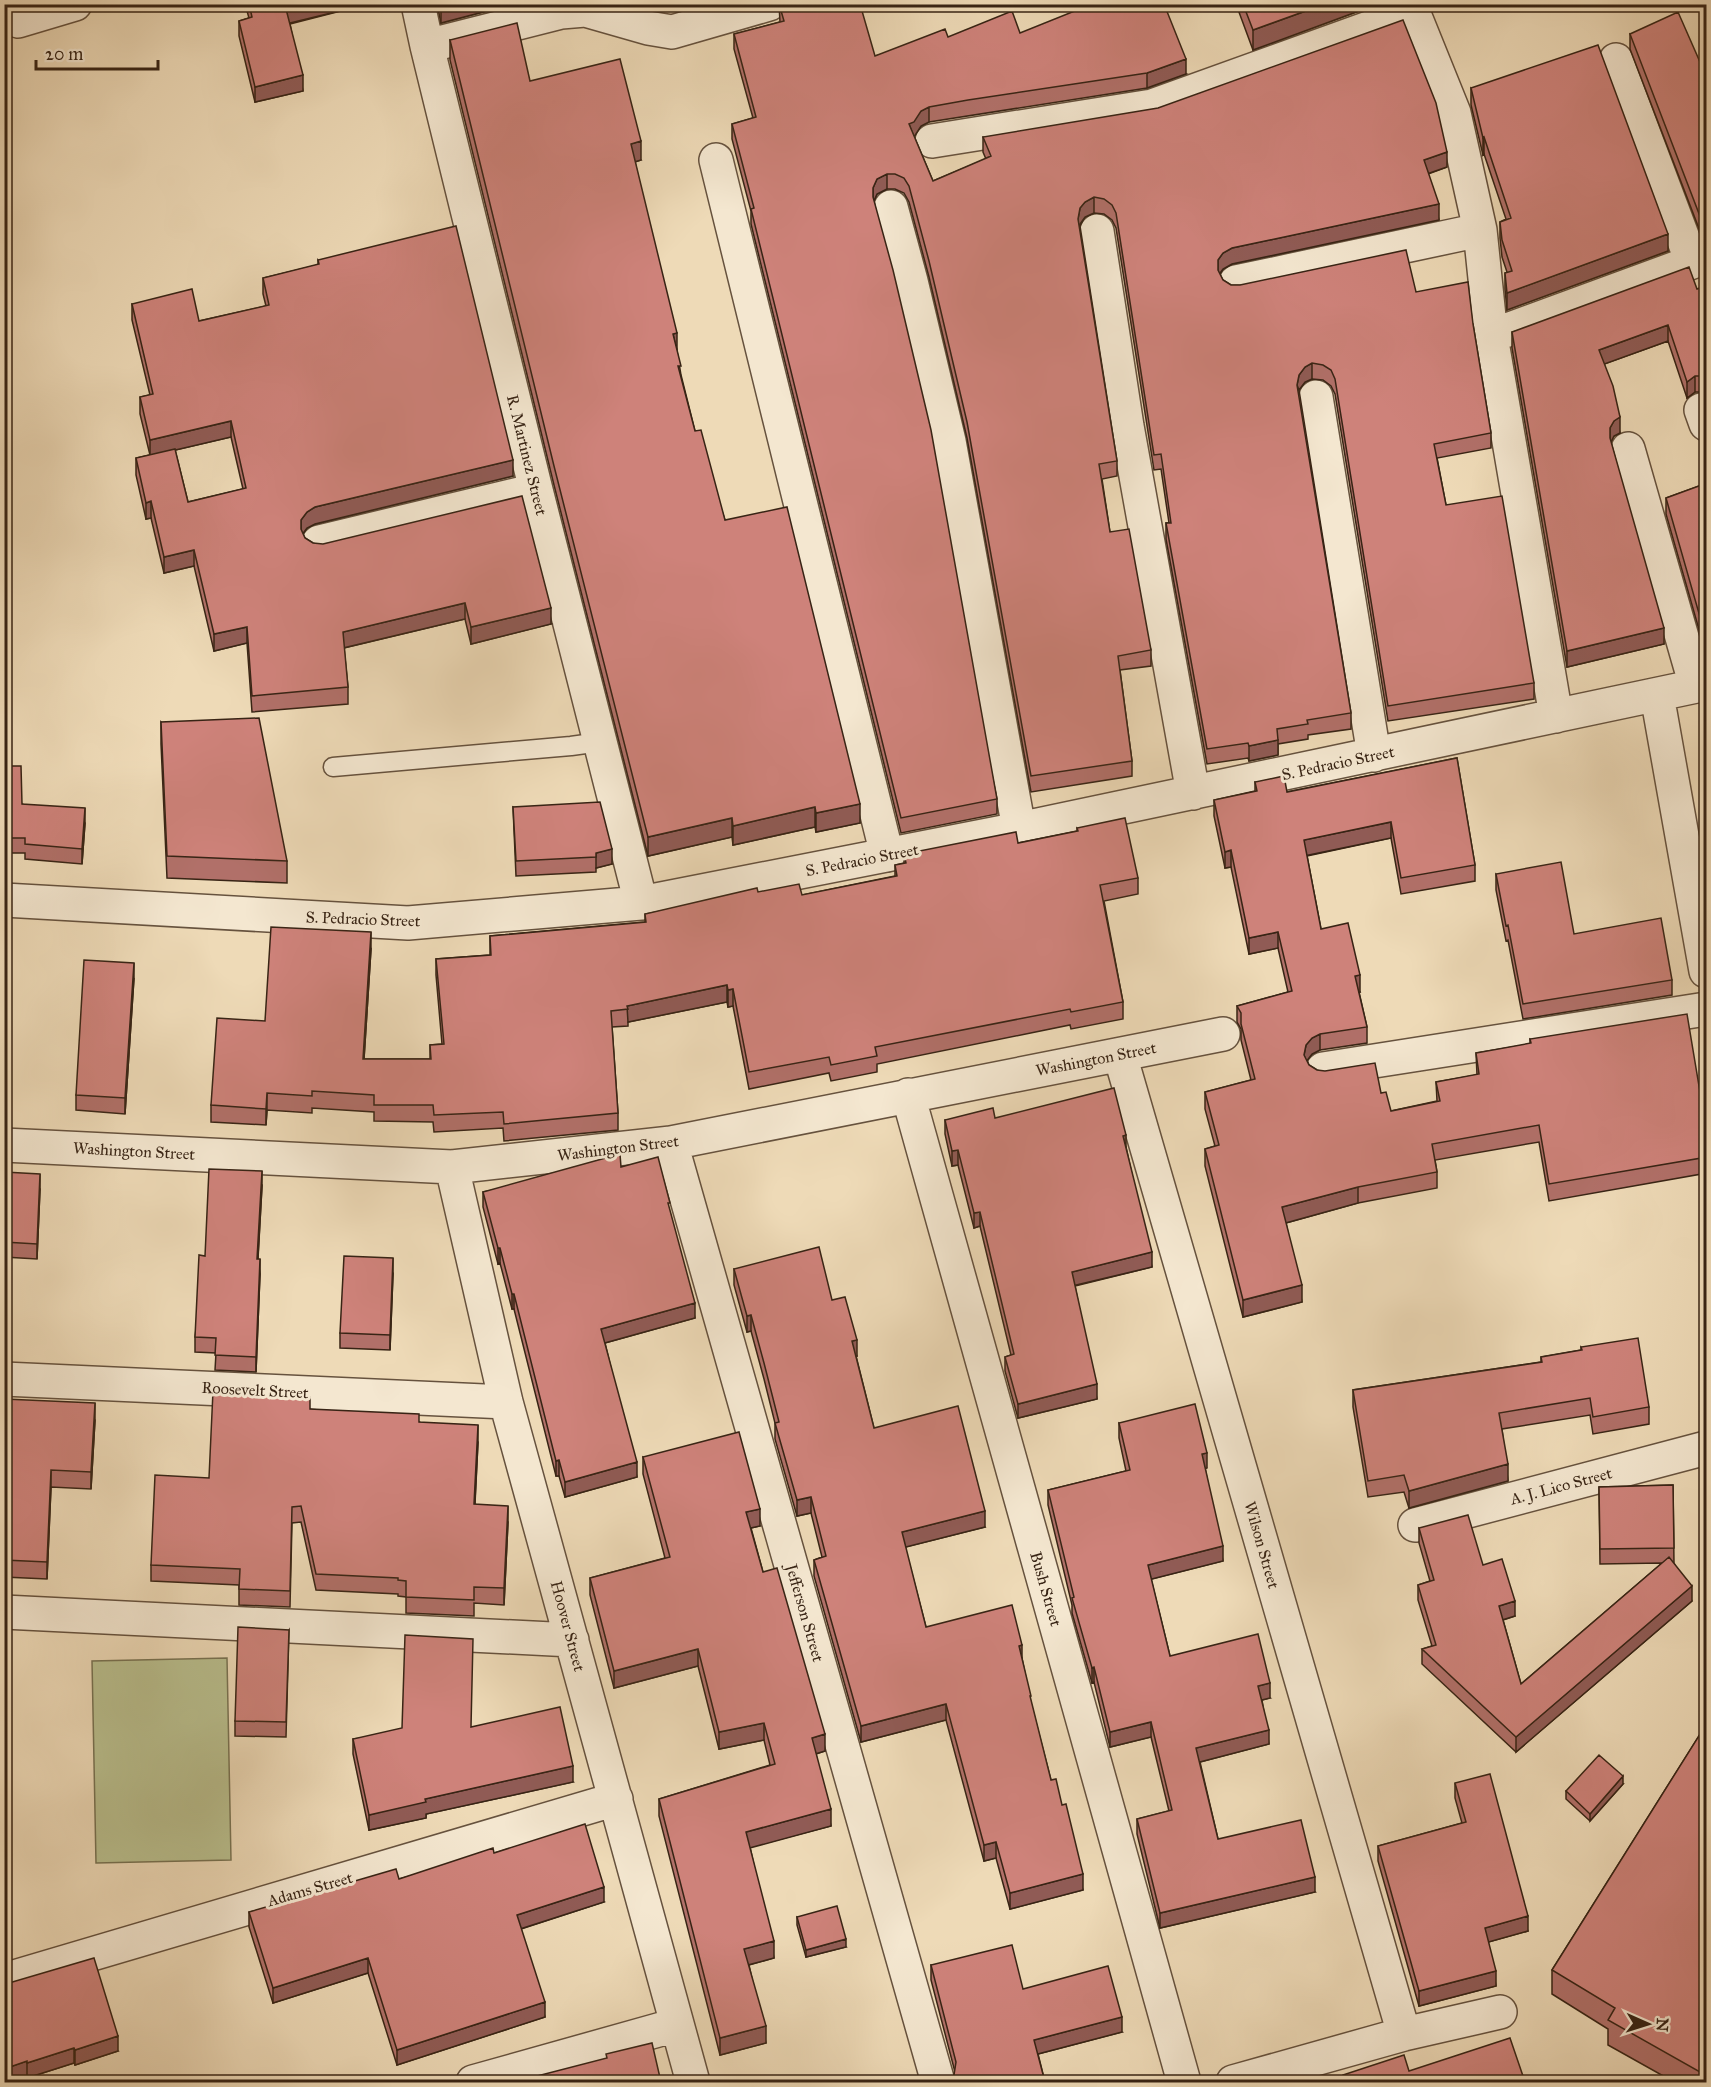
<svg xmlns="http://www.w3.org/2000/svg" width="1711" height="2087" viewBox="0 0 1711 2087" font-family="'IM FELL Great Primer',serif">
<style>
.green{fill:#b9bf8e;stroke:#787252;stroke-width:1.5}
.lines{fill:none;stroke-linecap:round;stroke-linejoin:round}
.service-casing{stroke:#66523e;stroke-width:21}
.minor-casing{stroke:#66523e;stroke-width:36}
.service{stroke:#f4e7d0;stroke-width:18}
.minor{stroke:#f4e7d0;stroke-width:33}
.wall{fill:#b17069;stroke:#382415;stroke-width:1.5;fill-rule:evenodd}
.shaded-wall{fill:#905b55;stroke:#382415;stroke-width:1.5}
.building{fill:#ce827a;stroke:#382415;stroke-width:1.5}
.labels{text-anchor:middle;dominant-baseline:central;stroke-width:6;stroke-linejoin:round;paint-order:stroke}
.street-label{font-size:16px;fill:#382415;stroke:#f4e7d0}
</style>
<rect width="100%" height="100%" fill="#eedab7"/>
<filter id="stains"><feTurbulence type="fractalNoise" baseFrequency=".00333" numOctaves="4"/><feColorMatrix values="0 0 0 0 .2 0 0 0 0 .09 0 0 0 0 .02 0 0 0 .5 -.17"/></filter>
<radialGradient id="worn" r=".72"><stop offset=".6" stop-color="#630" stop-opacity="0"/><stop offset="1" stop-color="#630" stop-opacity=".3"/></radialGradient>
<!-- green -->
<path class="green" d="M227,1658L231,1860L96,1863L92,1661Z"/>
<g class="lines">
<defs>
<path id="service" d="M333,767L571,746L600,742"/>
<path id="minor" d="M418,4L427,46L536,490L641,903
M1410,4L1454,113L1480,230L1491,336L1556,716
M18,21L75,4
M427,46L561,12L585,10L648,28L672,32L769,4
M1616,60L1692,262
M932,141L1152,106L1413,12
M716,160L887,855
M891,207L911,281L949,441L1019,829
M1097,231L1127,426L1193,793
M1236,282L1480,230
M1491,336L1706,257
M1316,397L1374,755
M1701,410L1706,424
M1628,449L1696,686
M319,542L536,490
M1657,695L1706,971
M4,900L408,923L641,903L1019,829L1706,684
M1120,1055L1404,2034
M1323,1069L1706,1009
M908,1095L1184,2082
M671,1143L938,2082
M4,1145L452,1167L671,1143L1223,1034
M452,1167L506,1402L693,2082
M4,1379L506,1402
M1415,1525L1706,1448
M4,1612L572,1640
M4,1980L616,1799
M473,2082L676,2025
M1233,2082L1404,2034L1500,2012"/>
</defs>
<!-- service casing -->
<use href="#service" class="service-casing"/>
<!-- minor casing -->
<use href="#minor" class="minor-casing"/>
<!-- service -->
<use href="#service" class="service"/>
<!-- minor -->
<use href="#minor" class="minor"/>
</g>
<!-- wall -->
<path class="wall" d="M245,4H368L290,24L303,91L255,102L239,36V21L249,18Z
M437,4H514L441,23Z
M779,4L875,56L948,37L1020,33L1186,74L1147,88L929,122L921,126L914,136L933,181L986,159L983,152V137L1447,167L1428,174L1439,220L1232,264L1223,269L1220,274L1223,280L1231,285L1416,292L1473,324L1491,433V448L1437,458L1446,505L1534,683V699L1388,721L1335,394L1331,386L1323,380L1312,379L1305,382L1299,390L1351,713V729L1308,735V739L1278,744V755L1249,761L1248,758L1207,764L1166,539V523H1169L1161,469L1154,470L1116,228L1112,220L1104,214L1094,213L1085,217L1080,226L1117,461V476L1102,479L1110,532L1151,650V666L1120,670L1132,761V776L1031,792L967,438L929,277L909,202L904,193L895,189H887L877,194L874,201L997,799V814L901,833L751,224V211L732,139V124L753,118L734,49V34L780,22Z
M1236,4H1378L1253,50Z
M1630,34L1707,78V238L1703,239L1630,49Z
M450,40L530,81L641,160L635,162L677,351L681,375L695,431L725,520L860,823L816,832L815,827L733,845L732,837L648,856L554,485L450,60Z
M1471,88L1668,251L1507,310L1505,289V273L1507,272L1502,257L1500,238V222L1506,219L1484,154L1483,155L1471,105Z
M318,260L513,476L315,524L307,528L303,534L305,538L313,543L551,624L471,644L465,619L344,648L348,687V704L252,712L247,643L214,651L194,566L164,573L151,518L146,519L136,475V458L150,455L140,414V397L150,395L132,320V304L199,321L266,306L263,294V278L318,265ZM231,437L243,489L188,502L175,450Z
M1707,286V393L1705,392H1695L1687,398L1668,341L1604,364L1620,433L1614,436L1611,442L1664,644L1567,667L1512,348V332L1697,289Z
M1707,483V638L1702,640L1666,514V498Z
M4,525L10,559V574H4Z
M161,722L287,861V883L167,878L161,744Z
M1457,758L1475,865V881L1401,894L1391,838L1307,856L1321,929L1360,992H1359L1367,1027V1043L1320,1050L1312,1054L1307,1060L1309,1065L1317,1070L1381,1093L1391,1111L1437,1101L1436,1082L1477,1075L1476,1053L1530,1044V1039L1707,1134V1173L1549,1201L1539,1142L1435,1160L1437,1172V1188L1358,1203L1286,1223L1302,1302L1243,1317L1205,1166V1149L1215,1146L1205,1109V1092L1251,1080L1241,1040V1029L1237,1022V1006L1288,992L1278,948L1249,954L1231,867L1225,868L1214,816V800L1255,791V782L1287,792Z
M4,766L22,804L85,823L82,864L25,859V853H4Z
M513,807L612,864L596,868V872L516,876Z
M1077,828L1138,878V894L1104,901L1123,1002V1019L1071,1029L1070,1025L877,1064V1072L831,1081L829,1073L749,1089L733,1006L728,1007L727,1002L628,1022V1026L612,1027L618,1113V1130L504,1141L503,1128L434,1132L433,1122L374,1121V1112L312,1108V1113L267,1110L266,1125L211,1122V1105L265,1021L371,949L364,1059H430V1045L442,1044L436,975V959L490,955V936L645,922V914L758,892L802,895L895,876V865L904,863V854L1018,843L1077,831Z
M1496,874L1574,934L1672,980V995L1523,1019L1508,940L1506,941L1496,890Z
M134,978L125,1114L76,1110V1095Z
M4,1009L11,1027L8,1105H4Z
M995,1118L1126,1147L1152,1267L1075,1286L1097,1399L1018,1418L1005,1371V1357L1011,1355L980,1226L974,1228L958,1165L952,1166L945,1134V1120Z
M621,1167L670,1214L695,1318L605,1343L637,1477L565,1497L559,1476H556L514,1309H512L500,1263L498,1264L483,1207V1192Z
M4,1172L40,1189L37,1259L4,1257Z
M262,1186L258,1259L260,1274L256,1372L215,1370L216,1353L195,1352V1337L205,1256Z
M734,1269L832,1300L857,1356H856L874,1428L985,1527L905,1547L926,1627L1022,1658L1031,1703L1051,1780L1083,1890L1010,1909L996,1858L984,1861L946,1720L861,1742L814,1576V1560L822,1557L811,1513L797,1516L775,1439V1423L764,1379L751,1331L747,1332L734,1285Z
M393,1274L390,1350L340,1348V1333Z
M1581,1347L1649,1407V1424L1593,1434L1590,1415L1502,1429L1508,1481L1409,1508L1404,1492L1368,1497L1353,1407V1390L1541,1362V1357L1581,1350Z
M4,1399L95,1420L91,1489L51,1487L47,1579L4,1577Z
M310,1409L419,1422L478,1442L475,1504L508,1522L504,1605L474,1603V1616L406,1613V1597L398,1596V1594L316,1590L301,1522L292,1523L290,1607L239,1605V1585L151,1581V1565L209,1478Z
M1119,1423L1207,1468H1205L1223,1561L1151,1579L1170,1656L1270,1698L1262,1700L1269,1744L1200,1762L1218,1839L1315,1892L1160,1928L1137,1834V1819L1169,1811L1151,1737L1110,1747L1094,1682L1092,1683L1072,1613V1605L1048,1505V1490L1126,1471L1119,1438Z
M643,1457L760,1526L751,1528L763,1572L825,1751L816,1754L831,1826L750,1847L774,1958L749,1965L766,2043L720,2055L659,1816V1799L770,1765L764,1740L719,1749L698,1666L614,1688L590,1595V1578L665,1558L643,1474Z
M1673,1485L1674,1563L1692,1601L1516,1752L1422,1664V1649L1432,1646L1418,1600V1585L1430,1581L1419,1543V1528L1483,1565L1515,1616L1503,1620L1521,1684L1662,1563L1600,1564L1599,1487Z
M289,1630L286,1737L235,1736V1721Z
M1707,1723V2082H1674L1608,2045V2029L1552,1994V1970Z
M471,1727L573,1782L426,1814V1818L369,1830L353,1754V1739Z
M1455,1783L1528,1931L1488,1942L1496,1986L1419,2006L1378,1861V1846L1462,1823L1455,1798Z
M1623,1784L1590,1821L1566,1799V1791Z
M494,1853L604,1902L521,1929L545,2017L397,2065L368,1973L273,2003L249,1927V1912L399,1879Z
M797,1917L846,1947L806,1957L797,1925Z
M931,1965L1023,1989L1122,2032L1038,2054L1045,2082H954L955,2072L931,1980Z
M4,1983L118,2051L75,2065L74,2063L27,2078Z"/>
<!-- shaded-wall -->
<path class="shaded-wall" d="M306,4H368L286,24V9Z
M455,4H514L441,23V8Z
M1325,4H1378L1253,50V30Z
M1186,59V74L1147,88V73Z
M303,75V91L255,102V87Z
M929,107V122L921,126L914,137L909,124L921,111Z
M1484,137V154L1483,155V138Z
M641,141V160L631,163V144Z
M1447,152V167L1424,175V160Z
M887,174V189L877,194L873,203V188L877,179Z
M1094,197V213L1085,217L1080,224L1078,234V219L1080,208L1085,202Z
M1439,204V220L1232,264L1223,269L1218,276V260L1223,253L1232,248Z
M1707,223V238L1703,239V224Z
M1668,234V251L1507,310V293Z
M1668,325V341L1599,366V350Z
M677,333V352L673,334Z
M1312,363V379L1305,382L1299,390L1297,385L1299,375L1305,367Z
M1695,376V392L1687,398V382Z
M1620,417V433L1614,436L1610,444V428L1614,421Z
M231,421V437L150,456V440Z
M513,460V476L315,524L307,528L301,536V546V520L307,512L315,507Z
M151,501V518L146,519V503Z
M194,550V566L164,573V557Z
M465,603V619L343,648V632Z
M551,608V624L471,644V627Z
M1707,623V638L1702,640V624Z
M247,627V643L214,651V634Z
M1664,628V644L1567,667V651Z
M1278,740V755L1249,761V746Z
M860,804V823L816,832V813Z
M815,807V827L733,845V826Z
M85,808V823L82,864V849Z
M732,818V837L648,856V837Z
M1391,822V838L1304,856V840Z
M612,849V864L596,868V853Z
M1231,850V867L1225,868V852Z
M371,932V949L363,1075V1059Z
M1278,932V948L1249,954V938Z
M134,963V978L125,1114V1098Z
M1360,975V992L1355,993V976Z
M727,985V1002L628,1022L627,1006Z
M733,989V1006L728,1007V990Z
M11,1010V1027L8,1105V1088Z
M1320,1034V1050L1312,1054L1306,1062L1304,1055L1306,1045L1312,1038Z
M267,1093V1110L266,1125V1109Z
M1126,1135V1150L1123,1136Z
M958,1150V1165L952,1166V1151Z
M262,1171V1186L257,1274V1259Z
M40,1174V1189L37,1259V1244Z
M1358,1187V1203L1282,1224V1207Z
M980,1212V1226L974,1228V1213Z
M498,1248H500V1263L498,1264Z
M1152,1252V1267L1072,1286V1272Z
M393,1258V1274L390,1350V1335Z
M260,1259V1274L256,1372V1357Z
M1302,1285V1302L1243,1317V1300Z
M512,1294H514V1309H512Z
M695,1303V1318L601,1344V1329Z
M751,1315V1331L747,1332V1316Z
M857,1340V1356L852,1357V1341Z
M1097,1384V1399L1018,1418V1404Z
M95,1403V1420L91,1489V1472Z
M478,1425V1442L474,1520V1504Z
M1207,1453V1468L1202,1469V1454Z
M559,1460V1476H556V1461Z
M637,1462V1477L565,1497V1482Z
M1508,1464V1481L1409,1508V1491Z
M51,1470V1487L47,1579V1562Z
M811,1497V1513L797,1516V1500Z
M508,1506V1522L504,1605V1588Z
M760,1509V1526L746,1529V1512Z
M985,1511V1527L902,1548V1532Z
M1223,1546V1561L1148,1580V1565Z
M1692,1586V1601L1516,1752V1737Z
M1515,1601V1616L1499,1621V1606Z
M1022,1645V1661L1019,1646Z
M698,1649V1666L614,1688V1671Z
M1094,1667V1682L1092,1683V1668Z
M1270,1683V1698L1258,1701V1686Z
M946,1704V1720L861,1742V1726Z
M1151,1722V1737L1110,1747V1732Z
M764,1723V1740L719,1749V1732Z
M1269,1730V1744L1196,1763V1748Z
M825,1734V1751L812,1755V1738Z
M573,1766V1782L426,1814V1818L369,1830V1815L425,1799Z
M1623,1776V1784L1590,1821V1814Z
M831,1809V1826L746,1849V1832Z
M996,1842V1858L984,1861V1845Z
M1083,1874V1890L1010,1909V1893Z
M1315,1877V1892L1160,1928V1913Z
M604,1887V1902L517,1930V1915Z
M1528,1916V1931L1485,1943V1928Z
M846,1939V1947L806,1957V1950Z
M774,1941V1958L744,1966V1949Z
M368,1958V1973L273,2003V1988Z
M1496,1971V1986L1419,2006V1991Z
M545,2002V2017L397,2065V2050Z
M1122,2017V2032L1034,2055V2040Z
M766,2026V2043L720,2055V2038Z
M118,2036V2051L75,2065V2050Z
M74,2048V2063L27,2078V2063Z
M27,2061V2077L9,2082H4V2069Z"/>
<!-- building -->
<path class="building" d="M249,4H306L286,9L303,75L255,87L239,21L252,17Z
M441,4H455L441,8Z
M779,4H860L875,56L945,29L948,37L1012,11L1020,33L1092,4H1164L1186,59L1147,73L968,100L929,107L921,111L914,122L909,124L933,181L991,156L983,137L1158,108L1403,20L1436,103L1447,152L1424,160L1439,204L1232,248L1223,253L1218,260V270L1223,280L1231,285H1240L1406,250L1416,292L1468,282L1473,324L1491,433L1434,444L1446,505L1502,496L1534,683L1388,706L1335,379L1331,370L1323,365L1312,363L1305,367L1299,375L1297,385L1351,713L1307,720L1308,724L1277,729L1278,740L1249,746L1248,743L1207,749L1166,523H1171L1161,454L1154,455L1116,213L1112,205L1104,199L1094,197L1085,202L1080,208L1078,219L1117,461L1099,464L1110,532L1129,529L1151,650L1118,656L1132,761L1031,776L967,422L929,261L909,186L904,178L895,174H887L877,179L873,188V197L893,270L931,430L997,799L901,818L751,209L754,208L732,124L756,117L734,34L784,21Z
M1243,4H1325L1253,30Z
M1678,12L1707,78V223L1703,224L1630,34Z
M517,23L530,81L620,59L641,141L631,144L677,333L673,334L681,366H678L695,431L701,430L725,520L787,507L860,804L816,813L815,807L733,826L732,818L648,837L554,466L450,40Z
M1598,45L1668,234L1507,293L1505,273L1512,271L1502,240L1500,222L1511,218L1484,137L1483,138L1471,88Z
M456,226L513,460L315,507L307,512L301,520V529L305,538L313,543L323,544L522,496L551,608L471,627L465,603L343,632L348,687L252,696L247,627L214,634L194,550L164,557L151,501L146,503L136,458L175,449L188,502L246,488L231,421L150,440L140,397L153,394L132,304L192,289L199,321L269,305L263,278L319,264L318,260Z
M1689,267L1697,289L1707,286V377L1705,376H1695L1687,382L1668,325L1599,350L1613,386L1620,417L1614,421L1610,428V438L1664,628L1567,651L1512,332Z
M1707,483V623L1702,624L1666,498Z
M4,525L10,559H4Z
M259,718L287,861L167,856L161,722Z
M1457,758L1475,865L1401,878L1391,822L1304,840L1321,929L1348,923L1360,975L1355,976L1367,1027L1320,1034L1312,1038L1306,1045L1304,1055L1309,1065L1317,1070L1325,1071L1375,1063L1381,1093L1386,1092L1391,1111L1440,1101L1436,1082L1479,1074L1476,1053L1531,1043L1530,1039L1687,1014L1707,1134V1157L1549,1184L1539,1125L1432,1144L1437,1172L1358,1187L1282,1207L1302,1285L1243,1300L1205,1149L1219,1145L1205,1092L1255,1079L1241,1024V1013L1237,1006L1292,991L1278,932L1249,938L1231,850L1225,852L1214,800L1257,791L1255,782L1284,776L1287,792Z
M4,766H21L22,804L85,808L82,849L25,844V838H4Z
M600,802L612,849L596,853V857L516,861L513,807Z
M1125,818L1138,878L1100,885L1123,1002L1071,1012L1070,1009L875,1047L877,1056L831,1065L829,1057L749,1072L733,989L728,990L727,985L627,1006L628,1009L611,1011L618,1113L504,1124L503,1112L434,1115L433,1105H374V1095L312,1091V1096L267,1093L266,1109L211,1105L217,1018L265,1021L271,927L371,932L363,1059H431L430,1045L444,1044L436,959L491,955L490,936L646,922L645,914L757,888L758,892L799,884L802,895L897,876L895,865L906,863L904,854L1016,832L1018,843L1078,831L1077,828Z
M1561,862L1574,934L1661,918L1672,980L1523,1004L1508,925L1506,926L1496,874Z
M84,960L134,963L125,1098L76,1095Z
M4,1009L11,1010L8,1088H4Z
M1114,1088L1126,1135L1123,1136L1152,1252L1072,1272L1097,1384L1018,1404L1005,1357L1014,1354L980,1212L974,1213L958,1150L952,1151L945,1120L993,1108L995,1118Z
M620,1154L621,1167L658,1157L670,1203H668L695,1303L601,1329L637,1462L565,1482L559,1460L556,1461L514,1294H512L500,1248H498L483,1192Z
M209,1169L262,1171L257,1259H260L256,1357L215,1355L216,1338L195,1337L199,1255L205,1256Z
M4,1172L40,1174L37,1244L4,1242Z
M819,1247L832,1300L845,1297L857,1340L852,1341L874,1428L958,1406L985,1511L902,1532L926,1627L1012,1605L1022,1645L1019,1646L1031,1696H1030L1051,1780L1056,1779L1062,1805L1066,1804L1083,1874L1010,1893L996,1842L984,1845L946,1704L861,1726L814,1560L826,1556L811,1497L797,1500L775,1423L779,1422L764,1363L751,1315L747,1316L734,1269Z
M344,1256L393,1258L390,1335L340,1333Z
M1638,1338L1649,1407L1593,1417L1590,1398L1499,1413L1508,1464L1409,1491L1404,1475L1368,1481L1353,1390L1542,1362L1541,1357L1582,1350L1581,1347Z
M213,1391L310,1397V1409L419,1414V1422L478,1425L474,1504L508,1506L504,1588L474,1587V1600L406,1597V1581L398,1580V1578L316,1574L301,1506L292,1507L290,1591L239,1589L240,1569L151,1565L155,1475L209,1478Z
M4,1399L95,1403L91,1472L51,1470L47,1562L4,1560Z
M1195,1404L1207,1453L1202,1454L1223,1546L1148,1565L1170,1656L1258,1634L1270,1683L1258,1686L1269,1730L1196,1748L1218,1839L1301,1820L1315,1877L1160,1913L1137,1819L1172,1810L1151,1722L1110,1732L1094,1667L1092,1668L1072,1598L1074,1597L1048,1490L1130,1470L1119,1423Z
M739,1432L760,1509L746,1512L763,1572L777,1568L825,1734L812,1738L831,1809L746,1832L774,1941L744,1949L766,2026L720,2038L659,1799L775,1764L764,1723L719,1732L698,1649L614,1671L590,1578L670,1557L643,1457Z
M1673,1485L1674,1548L1600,1549L1599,1487Z
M1468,1515L1483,1565L1502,1559L1515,1601L1499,1606L1521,1684L1669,1557L1692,1586L1516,1737L1422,1649L1436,1645L1418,1585L1434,1580L1419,1528Z
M238,1627L289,1630L286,1722L235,1721Z
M405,1635L473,1639L471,1727L560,1707L573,1766L425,1799L426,1802L369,1815L353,1739L402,1728Z
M1707,1723V2076L1608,2020L1615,2008L1552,1970Z
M1599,1755L1623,1776L1590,1814L1566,1791Z
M1490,1774L1528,1916L1485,1928L1496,1971L1419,1991L1378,1846L1466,1822L1455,1783Z
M585,1824L604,1887L517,1915L545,2002L397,2050L368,1958L273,1988L249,1912L396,1869L399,1879L493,1848L494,1853Z
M837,1906L846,1939L806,1950L797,1917Z
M1012,1945L1023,1989L1108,1966L1122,2017L1034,2040L1045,2082H956L954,2075L956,2062L931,1965Z
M94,1958L118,2036L75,2050L74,2048L27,2063V2061L4,2069V1983H9Z
M1510,2038L1525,2082H1345L1343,2075L1404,2055L1409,2071Z
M652,2043L661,2082H514L607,2058L606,2054Z"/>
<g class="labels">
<!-- street labels -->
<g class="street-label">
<text transform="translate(527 455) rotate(76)">R. Martinez Street</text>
<text transform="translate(1338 763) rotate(-12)">S. Pedracio Street</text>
<text transform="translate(862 860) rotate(-11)">S. Pedracio Street</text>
<text transform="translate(363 919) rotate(2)">S. Pedracio Street</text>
<text transform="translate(1096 1059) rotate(-11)">Washington Street</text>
<text transform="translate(618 1148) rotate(-7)">Washington Street</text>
<text transform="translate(134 1151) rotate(3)">Washington Street</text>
<text transform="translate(255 1390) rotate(3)">Roosevelt Street</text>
<text transform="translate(1561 1486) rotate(-15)">A. J. Lico Street</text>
<text transform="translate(1262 1545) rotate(74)">Wilson Street</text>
<text transform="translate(1046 1589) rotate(74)">Bush Street</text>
<text transform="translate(805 1613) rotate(74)">Jefferson Street</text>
<text transform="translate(568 1626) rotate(75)">Hoover Street</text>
<text transform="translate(310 1889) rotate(-16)">Adams Street</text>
</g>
</g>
<!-- margin -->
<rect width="1711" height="2087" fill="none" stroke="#eedab7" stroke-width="24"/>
<rect x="6" y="6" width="1699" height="2075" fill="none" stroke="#382415" stroke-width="3"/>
<rect x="12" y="12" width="1687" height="2063" fill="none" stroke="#382415" stroke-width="1.5"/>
<!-- north arrow -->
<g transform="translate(1648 2024) rotate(93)" stroke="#f4e7d0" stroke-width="4.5" paint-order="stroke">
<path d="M0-4.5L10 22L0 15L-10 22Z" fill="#382415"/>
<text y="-9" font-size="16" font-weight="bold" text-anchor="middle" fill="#382415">N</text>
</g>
<!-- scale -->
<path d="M36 60v9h122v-9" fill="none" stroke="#382415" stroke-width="3"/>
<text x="45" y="60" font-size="18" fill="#382415" stroke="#f4e7d0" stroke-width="4.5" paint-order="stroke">20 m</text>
<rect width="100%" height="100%" filter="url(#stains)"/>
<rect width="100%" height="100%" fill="url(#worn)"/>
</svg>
